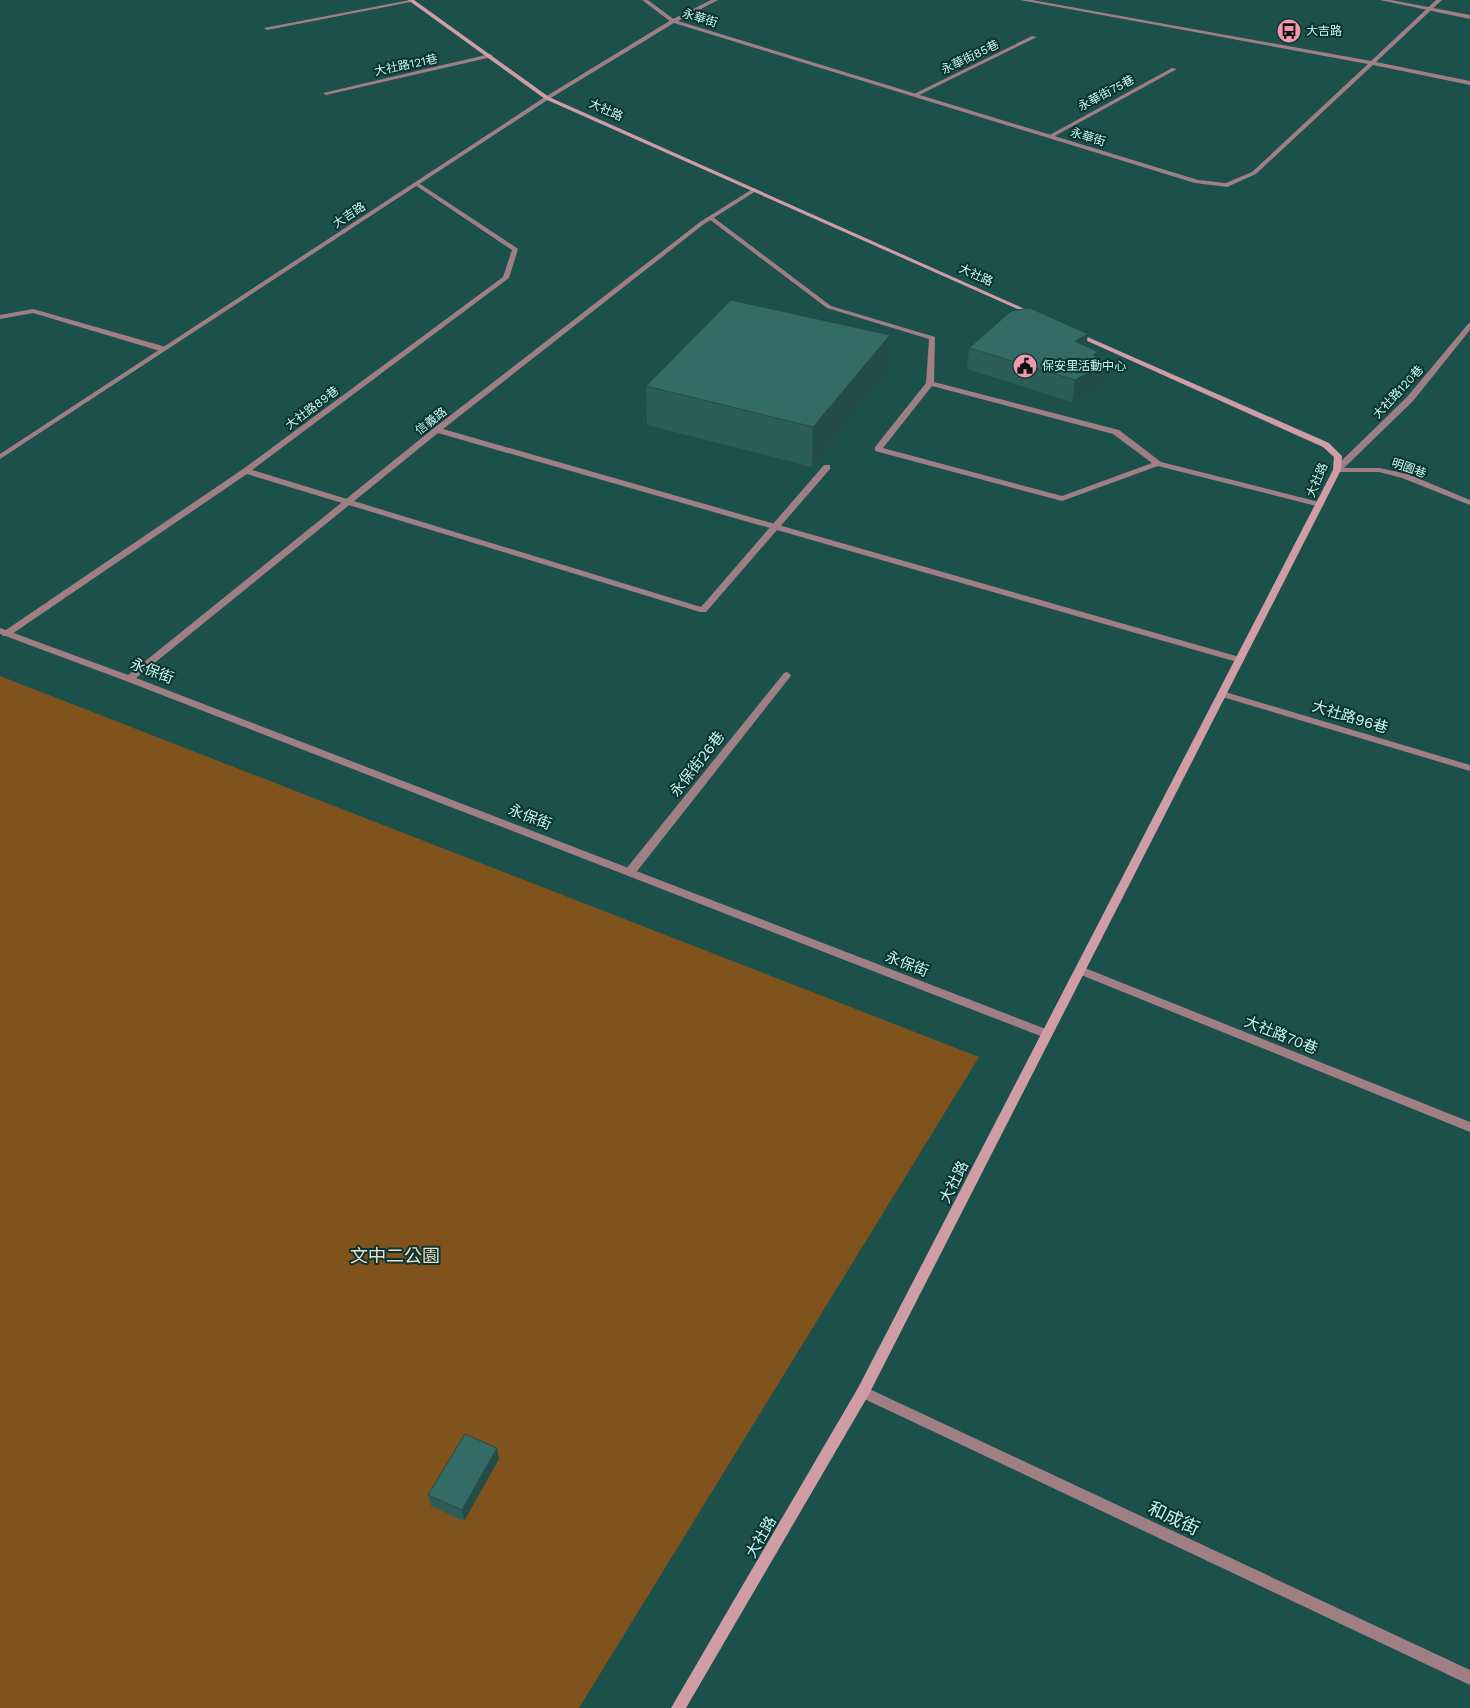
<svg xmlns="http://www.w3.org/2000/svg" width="1470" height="1708" viewBox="0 0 1470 1708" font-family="'Work Sans','Noto Sans TC',sans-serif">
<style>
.green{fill:#80521c}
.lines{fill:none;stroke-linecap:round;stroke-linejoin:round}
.lane{fill:#9f7e84;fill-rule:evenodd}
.street{fill:#9f7e84;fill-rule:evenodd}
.secondary{fill:#d09da6;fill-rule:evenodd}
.wall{fill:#2c5d58}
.shaded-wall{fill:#244c47}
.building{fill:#336c66;stroke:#244c47}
.labels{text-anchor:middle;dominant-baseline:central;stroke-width:4;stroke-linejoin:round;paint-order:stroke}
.far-street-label{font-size:12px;fill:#c9f5ef;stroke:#093430}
.far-poi-label{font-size:12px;fill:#c9f5ef;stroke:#093430;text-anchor:start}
.street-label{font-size:15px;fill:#c9f5ef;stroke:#093430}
.near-park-label{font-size:18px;fill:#f2ddc8;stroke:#093430}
.near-street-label{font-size:18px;fill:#c9f5ef;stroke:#093430}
</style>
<rect width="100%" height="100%" fill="#1c504b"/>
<!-- green -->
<path class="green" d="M0,676L979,1057L579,1708H0Z"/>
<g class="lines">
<!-- lane -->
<path class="lane" d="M410,0L416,1L267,30L264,28Z
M642,0H648L676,21L671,22Z
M1380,0H1391L1470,15V19Z
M1032,36L1037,37L917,96L912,95Z
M490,54L493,56L492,57L326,95L323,93Z
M1172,68L1177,69L1051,138L1046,137Z
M417,182L517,248L518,249L509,278L252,470L701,607L824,465H830V469L706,612H700L247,474L9,636H3L2,634L3,632L243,469L503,277L512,250L415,185V183Z
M709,217H713L831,306L935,337L934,382L1119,430L1161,462L1323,503L1324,505L1320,507L1158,466L1062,501L875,451V447L926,383L929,339L827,308L709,219ZM932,386L1113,434L1152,463L1062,496L883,448Z
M33,309L166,347L167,349L160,351L33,313L0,319V315Z
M787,672L791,675L790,677L634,875H626L625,872L626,869L784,673Z
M1222,691L1470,765V771L1219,696L1217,694L1219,692Z"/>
<!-- street -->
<path class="street" d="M711,0H718L678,21L1198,180L1226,183L1252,172L1368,64L1020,0H1032L1371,61L1436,0H1442L1376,62L1470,81V85L1373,65L1256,174L1227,187L1195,183L674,23L549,99L0,459V454L545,97L671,20Z
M754,188L756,189V191L704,224L443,429L1243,658L1244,660L1243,662H1237L438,433L136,678L1051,1031L1053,1034L1051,1037H1043L126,681L0,634V628L128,675L434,428L700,222Z
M1470,323V330L1413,401L1344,468H1379L1408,474L1470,500V505L1402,478L1379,472H1334V468L1407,397L1468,324Z
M1080,966L1470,1122V1132L1076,973L1075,970L1076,967Z
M863,1386L1470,1670V1685L858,1396L856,1392L858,1388Z"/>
<!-- secondary -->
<path class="secondary" d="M408,0H414L549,97L1036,314L1031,315L545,99Z
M1076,332L1329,443L1342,456L1341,470L868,1396L686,1708H671L858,1388L1333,470L1334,457L1323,447L1074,335L1072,334Z"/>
</g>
<!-- wall -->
<path class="wall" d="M1086,347L1097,357L1108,362L1105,384L1072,402L967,369L969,348Z
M887,373L812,467L647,425L646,386Z
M499,1459L464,1521L431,1506L428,1495Z"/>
<!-- shaded-wall -->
<path class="shaded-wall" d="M1088,334L1085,356L1075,341Z
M890,335L887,373L812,467L813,427Z
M1098,352L1095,369L1108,362L1105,384L1072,402L1075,380L1093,355Z
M497,1448L499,1459L464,1521L462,1510Z"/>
<!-- building -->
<path class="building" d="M731,300L890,335L813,427L646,386Z
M1030,308L1088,334L1075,341L1098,352L1093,355L1108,362L1075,380L969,348L1011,311Z
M465,1434L497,1448L462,1510L428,1495Z"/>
<!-- icons -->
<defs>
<symbol id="bus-disc" viewBox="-11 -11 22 22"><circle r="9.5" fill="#f29aad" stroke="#093430"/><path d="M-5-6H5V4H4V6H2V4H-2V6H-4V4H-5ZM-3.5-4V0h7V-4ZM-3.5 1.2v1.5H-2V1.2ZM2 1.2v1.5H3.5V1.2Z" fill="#111"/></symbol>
<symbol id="civic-disc" viewBox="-11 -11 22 22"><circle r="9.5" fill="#f29aad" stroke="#093430"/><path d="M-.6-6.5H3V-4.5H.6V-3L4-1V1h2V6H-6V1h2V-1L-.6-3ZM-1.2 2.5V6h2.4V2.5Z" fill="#111"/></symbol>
</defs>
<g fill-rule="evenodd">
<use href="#bus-disc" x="1275" y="17" width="28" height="28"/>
<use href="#civic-disc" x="1011" y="352" width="28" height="28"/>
</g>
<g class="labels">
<!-- far-street labels -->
<g class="far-street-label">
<text transform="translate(700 18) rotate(17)">永華街</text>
<text transform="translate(970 57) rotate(-26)">永華街85巷</text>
<text transform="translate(406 65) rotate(-12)">大社路121巷</text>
<text transform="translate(1106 93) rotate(-28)">永華街75巷</text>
<text transform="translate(606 110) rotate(24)">大社路</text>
<text transform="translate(1088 137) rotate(17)">永華街</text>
<text transform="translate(349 215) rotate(-33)">大吉路</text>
<text transform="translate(976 275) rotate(24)">大社路</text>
<text transform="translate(1398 392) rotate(-47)">大社路120巷</text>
<text transform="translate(312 408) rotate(-37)">大社路89巷</text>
<text transform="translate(431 421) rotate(-38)">信義路</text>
<text transform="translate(1409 468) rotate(19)">明園巷</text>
<text transform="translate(1317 480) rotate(-67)">大社路</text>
</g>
<!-- far-poi labels -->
<g class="far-poi-label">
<text x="1306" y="31">大吉路</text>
<text x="1042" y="366">保安里活動中心</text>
</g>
<!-- street labels -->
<g class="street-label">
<text transform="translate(152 671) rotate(21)">永保街</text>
<text transform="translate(1350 717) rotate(17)">大社路96巷</text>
<text transform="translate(697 764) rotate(-52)">永保街26巷</text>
<text transform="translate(530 817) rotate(21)">永保街</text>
<text transform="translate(907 964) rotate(21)">永保街</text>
<text transform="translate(1281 1035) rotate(22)">大社路70巷</text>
<text transform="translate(954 1182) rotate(-63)">大社路</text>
<text transform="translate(761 1537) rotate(-60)">大社路</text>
</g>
<!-- near-park labels -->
<g class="near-park-label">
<text x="395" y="1255">文中二公園</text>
</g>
<!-- near-street labels -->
<g class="near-street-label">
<text transform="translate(1174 1518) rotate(25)">和成街</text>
</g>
</g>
</svg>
